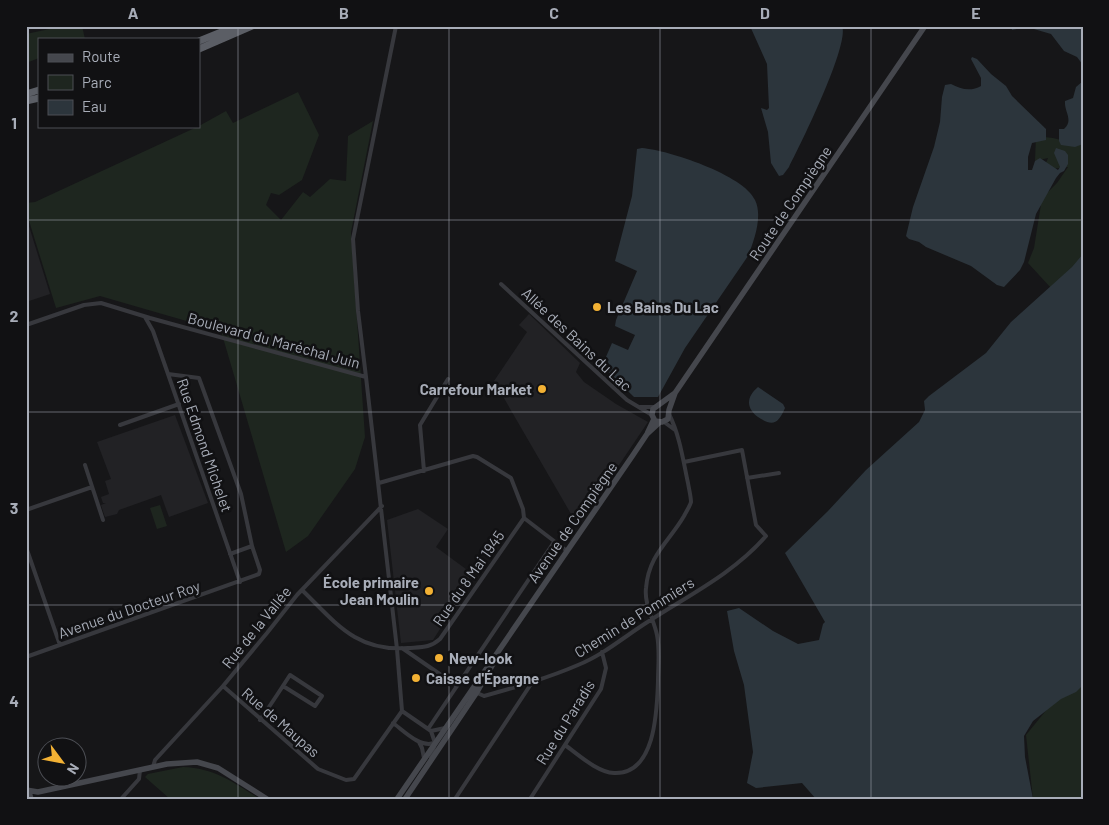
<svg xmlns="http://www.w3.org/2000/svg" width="1109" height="825" viewBox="0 0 1109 825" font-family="Barlow,sans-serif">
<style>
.built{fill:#222225}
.green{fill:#1e261f}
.water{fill:#2c353c}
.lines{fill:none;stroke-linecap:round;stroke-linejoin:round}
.minor{stroke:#37383d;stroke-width:4}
.secondary{stroke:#45474d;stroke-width:5.5}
.trunk{stroke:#5b5e65;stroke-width:7}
.grid{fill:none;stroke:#a8adb8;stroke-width:1;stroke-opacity:0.55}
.poi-dot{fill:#f2b134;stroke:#111113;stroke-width:2}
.labels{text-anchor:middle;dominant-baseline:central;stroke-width:5;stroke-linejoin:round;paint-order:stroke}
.street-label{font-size:15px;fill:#a8adb8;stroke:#111113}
.poi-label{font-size:15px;font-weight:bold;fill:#a8adb8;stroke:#111113;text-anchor:start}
.neatline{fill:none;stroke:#a8adb8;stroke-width:2}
.grid-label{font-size:16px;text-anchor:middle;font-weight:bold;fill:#a8adb8}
</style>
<rect width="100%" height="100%" fill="#161618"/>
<!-- built -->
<path class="built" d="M28,223L50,294L26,302V224Z
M529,314L580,363L576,372L584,382L616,404L648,422L578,526L494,381L527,332L519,325Z
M175,415L208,503L169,517L161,495L119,510L117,514L105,517L101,505L106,503H103L101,497L109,494L105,481L111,479L97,442Z
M418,509L448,529L436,547L474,575L433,640L401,643L387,520Z"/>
<!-- green -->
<path class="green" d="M64,26H82L85,39H39V58L26,63V34Z
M298,92L319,135L302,180L279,195L271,193L266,205L281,220L303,192L310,197L330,179L346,181L348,136L373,121L351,232L365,437L355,469L308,536L286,552L221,331L100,296L56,308L26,211V203L35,202L199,126L226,111L233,123Z
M1036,136L1053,138L1073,143L1083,139V269L1051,288L1028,263L1034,248L1042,198L1057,183L1068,167L1043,170L1048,158L1035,161Z
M160,505L167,526L157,529L150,508Z
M1083,680V799H1033L1026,735L1066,686Z
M183,767C215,768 234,783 260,799H170L145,777L148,774Z"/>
<!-- water -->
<path class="water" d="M750,26H842C850,44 800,146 789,167L783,175L779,176L771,163L768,132L761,108L767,110L769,108L767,64Z
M1011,26H1083V65L1077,57L1064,51L1051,34L1027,27L1012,30Z
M972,57L977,59L991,74L1006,86L1012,96L1046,129V140L1032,143L1028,157V170H1032L1035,161L1040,158L1058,170L1060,167L1054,153L1056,148L1065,151L1068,155V164L1064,171L1060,173L1056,178L1036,214L1024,262L1020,270L1004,287L997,285L971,266L926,247L919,242L909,239L906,236L913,207L934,147L940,122L942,97L945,85L951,84C960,89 971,92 981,86V78L971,59Z
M1083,81V144L1075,147L1061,145L1059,141V129H1064C1074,120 1064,112 1065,101L1073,98L1076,87Z
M642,148C668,150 744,175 755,200C763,216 754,241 748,256L685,348L658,397H634L602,366L612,343L628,350L635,335L615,326L616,320L637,271L615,261L632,196L637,149Z
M1083,254V685L1076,692L1061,699L1033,721L1024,736L1025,757L1033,799H816L802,783L756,788L747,783L753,752L744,685L734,651L727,611L739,608L773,631L798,644L819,640L823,624L825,622L785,553L828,511L866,470L919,422L925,410L924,401L929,396L986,353L1011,322L1072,267Z
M758,387L783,404L785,408C778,424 773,427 758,417C746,408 746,397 758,387Z"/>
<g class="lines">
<!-- minor -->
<path class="minor" d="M501,284L627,400L652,415
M145,317L153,331L168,374L240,582
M26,325L84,305L101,303L150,318L366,377L397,649L402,711
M168,374L199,378L241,494L252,546L230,554
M366,377L358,311L353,239L396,26
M640,407H655
M664,422L675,430
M120,425L179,404
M85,465L103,520
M424,471L420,425L448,379
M747,478L779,473
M379,483L473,456L477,457L511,478L523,509L524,518L567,551
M26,510L92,487
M26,547L60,645
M302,590C336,623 356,652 408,648C422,647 430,648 440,639L524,518
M402,648L457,686
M26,657L259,574L260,570L252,546
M223,686L318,769L346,780L354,779L402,711
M475,692L484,696C516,687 548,678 578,665C603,655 624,637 646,623C687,596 733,574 766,536L756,525L742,450L684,462
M402,711L431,731L435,743L431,758
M260,720L262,717C272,703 281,689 290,675L322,696L315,706L283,686
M393,723C404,731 420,748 434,743
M428,729L554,542
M431,731L445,728
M419,742L422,748L424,758
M565,745C579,755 597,772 614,773C656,775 657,709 658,681C658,666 660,650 657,635C654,620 644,604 646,588C649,554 669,542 684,516C686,512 690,506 691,502C691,497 689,489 688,483C683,460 680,436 669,414
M153,767L155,760L223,686L267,633L297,595L382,506
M121,799L139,779L140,770
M455,799L533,681
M530,799L601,689L606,668L602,652"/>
<!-- secondary -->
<path class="secondary" d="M675,393L653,409L652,415L655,421L662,422L668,419L669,410L675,393L925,26
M647,434L660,422
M26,790L38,792L167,764L197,762L218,768L267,799
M29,792L31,799
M397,799L633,455L647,434L654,419
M405,799L477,692L497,657"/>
<!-- trunk -->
<path class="trunk" d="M199,41L236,26
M199,49L252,26
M26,94L39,90
M26,101L39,98"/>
</g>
<!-- grid -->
<path class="grid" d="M238,26V799M449,26V799M660,26V799M871,26V799M26,220H1083M26,412H1083M26,605H1083"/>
<!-- markers -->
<g class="poi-dot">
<circle cx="597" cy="307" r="5"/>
<circle cx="542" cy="389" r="5"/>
<circle cx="429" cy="591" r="5"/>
<circle cx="439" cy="658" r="5"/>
<circle cx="416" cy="678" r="5"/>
</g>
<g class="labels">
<!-- street labels -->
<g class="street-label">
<text transform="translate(790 203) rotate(-56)">Route de Compiègne</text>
<text transform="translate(577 339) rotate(43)">Allée des Bains du Lac</text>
<text transform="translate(274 340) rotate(15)">Boulevard du Maréchal Juin</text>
<text transform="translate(205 445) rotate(71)">Rue Edmond Michelet</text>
<text transform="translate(572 522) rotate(-55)">Avenue de Compiègne</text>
<text transform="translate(468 578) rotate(-55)">Rue du 8 Mai 1945</text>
<text transform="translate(129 609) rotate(-19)">Avenue du Docteur Roy</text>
<text transform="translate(634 617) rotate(-32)">Chemin de Pommiers</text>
<text transform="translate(256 627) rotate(-51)">Rue de la Vallée</text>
<text transform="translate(281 722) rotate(41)">Rue de Maupas</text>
<text transform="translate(565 722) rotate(-58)">Rue du Paradis</text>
</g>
<!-- poi labels -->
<g class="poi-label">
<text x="607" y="307">Les Bains Du Lac</text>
<text x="532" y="389" text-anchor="end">Carrefour Market</text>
<text x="419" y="582" text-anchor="end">École primaire<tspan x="419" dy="17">Jean Moulin</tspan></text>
<text x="449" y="658">New-look</text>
<text x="426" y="678">Caisse d'Épargne</text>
</g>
</g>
<!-- border -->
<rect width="1109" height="825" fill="none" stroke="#111113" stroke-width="55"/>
<!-- legend -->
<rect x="38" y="38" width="162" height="90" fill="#111113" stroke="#4d4f55"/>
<rect x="48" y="54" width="25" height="8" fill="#45474d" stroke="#4d4f55"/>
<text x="82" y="62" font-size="15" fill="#a8adb8">Route</text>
<rect x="48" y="75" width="25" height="15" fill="#1e261f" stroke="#4d4f55"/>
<text x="82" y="88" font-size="15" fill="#a8adb8">Parc</text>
<rect x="48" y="100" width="25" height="15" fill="#2c353c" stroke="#4d4f55"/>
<text x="82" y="112" font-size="15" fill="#a8adb8">Eau</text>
<!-- north arrow -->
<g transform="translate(62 762) rotate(122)"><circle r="24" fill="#111113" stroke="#4d4f55"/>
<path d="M0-4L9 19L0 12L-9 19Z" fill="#f2b134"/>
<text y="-8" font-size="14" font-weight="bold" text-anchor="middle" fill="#a8adb8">N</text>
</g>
<rect x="28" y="28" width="1054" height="770" class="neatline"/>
<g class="grid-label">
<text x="133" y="19">A</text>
<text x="344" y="19">B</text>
<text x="554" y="19">C</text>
<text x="765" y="19">D</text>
<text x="976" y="19">E</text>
<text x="14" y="129">1</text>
<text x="14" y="322">2</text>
<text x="14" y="514">3</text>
<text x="14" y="707">4</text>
</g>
</svg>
